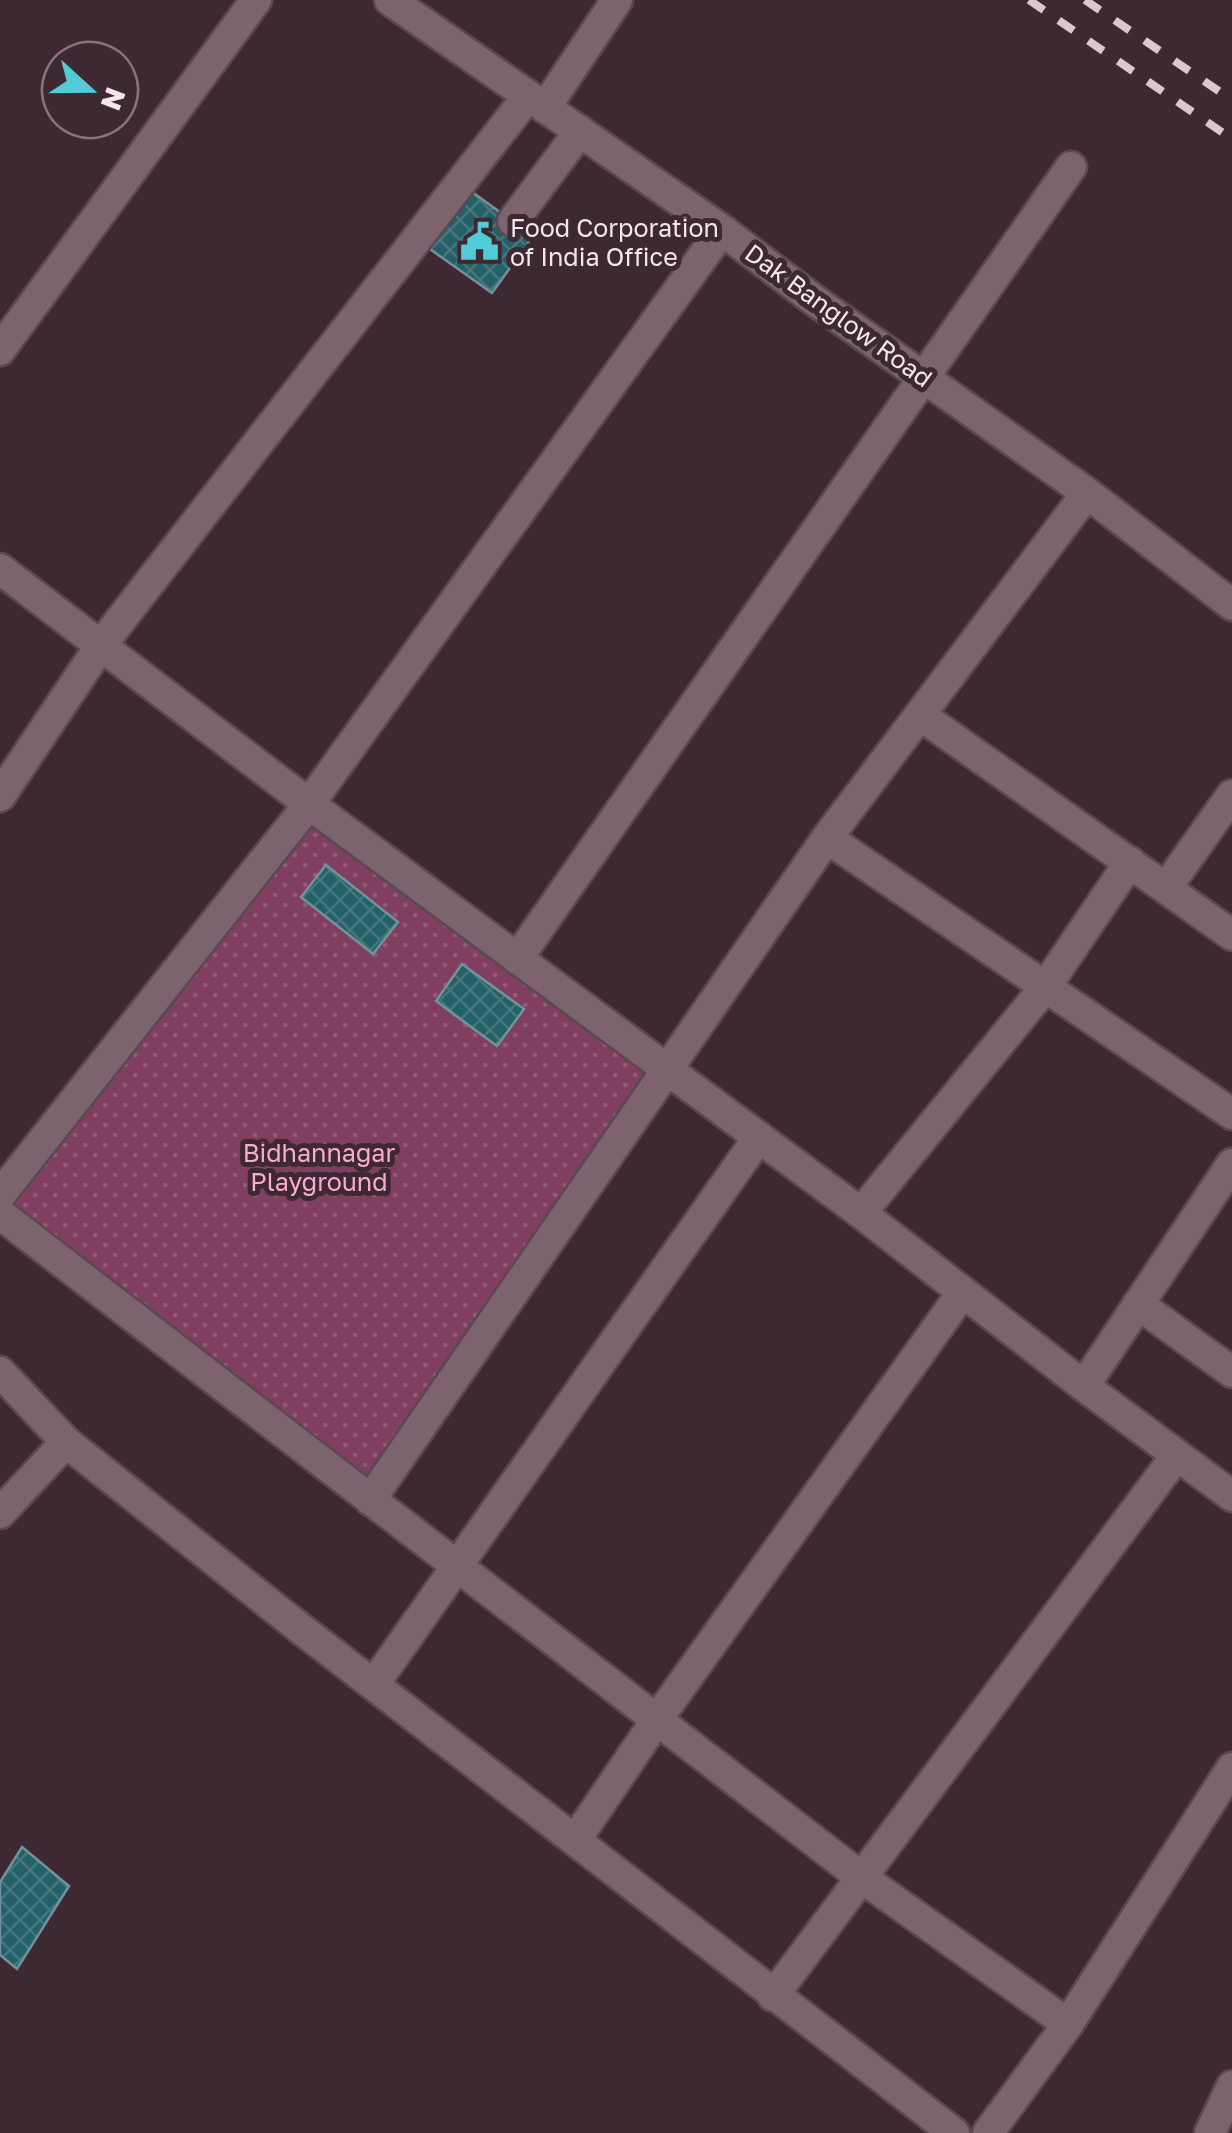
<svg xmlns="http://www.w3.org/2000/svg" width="1232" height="2133" viewBox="0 0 1232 2133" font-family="'Golos Text',sans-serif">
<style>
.park{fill:url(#park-dots)}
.building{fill:url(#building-cross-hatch);stroke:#729397;stroke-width:2.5}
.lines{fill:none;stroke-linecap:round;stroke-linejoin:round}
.minor-casing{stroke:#5a4851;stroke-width:35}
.minor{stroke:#7c636e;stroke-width:30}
.rail{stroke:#d8c8cf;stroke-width:8;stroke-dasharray:18 18;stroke-linecap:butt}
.labels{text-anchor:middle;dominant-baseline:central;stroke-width:10;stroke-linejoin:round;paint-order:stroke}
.poi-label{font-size:25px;fill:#f5e6ec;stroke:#3e2832;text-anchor:start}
.street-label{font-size:25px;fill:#f5e6ec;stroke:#3e2832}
.park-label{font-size:25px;fill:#fbaad2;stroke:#3e2832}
</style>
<defs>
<pattern id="park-dots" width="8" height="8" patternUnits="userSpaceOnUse" patternTransform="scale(2.5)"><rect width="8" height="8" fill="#803e61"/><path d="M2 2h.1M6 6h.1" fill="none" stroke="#935a78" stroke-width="1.8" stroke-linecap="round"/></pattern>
<pattern id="building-cross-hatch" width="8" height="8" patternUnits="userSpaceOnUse" patternTransform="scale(2.5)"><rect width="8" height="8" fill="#246067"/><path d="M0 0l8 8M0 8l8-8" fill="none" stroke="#44777d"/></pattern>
</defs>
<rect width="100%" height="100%" fill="#3e2832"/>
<!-- park -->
<path class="park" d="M309,804L667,1070L370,1500L0,1214Z"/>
<!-- building -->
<path class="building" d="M468,189L533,236L492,293L427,247Z
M326,865L398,922L373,954L301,897Z
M462,964L524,1009L497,1046L436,1001Z
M22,1847L69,1886L17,1969L0,1955V1882Z"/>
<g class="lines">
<defs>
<path id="minor" d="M390,0L722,230L814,300L1087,493L1232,605
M545,108L617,0
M513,221L580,131
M0,350L256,0
M0,569L309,804L861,1213L1084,1386L1232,1496
M920,715L1232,935
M0,796L101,645L528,96
M827,838L1232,1114
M1166,888L1232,795
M517,959L1071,167
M0,1195L309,804L722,230
M861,1213L1046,986L1130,862
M0,1214L861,1877L1068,2024
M1138,1304L1232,1372
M0,1372L66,1442L296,1625L954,2133
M1084,1386L1232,1164
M370,1500L827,838L1087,493
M0,1513L66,1442
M374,1684L759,1137
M576,1839L658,1718L963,1292
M773,1996L1177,1455
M988,2133L1068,2024L1232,1768
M1210,2133L1232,2086"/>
</defs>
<!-- minor casing -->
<use href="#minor" class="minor-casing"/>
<!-- minor -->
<use href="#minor" class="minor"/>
<!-- rail -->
<path class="rail" d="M1029,0L1232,139
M1085,0L1232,100"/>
</g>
<!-- icons -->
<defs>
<symbol id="civic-bare" viewBox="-9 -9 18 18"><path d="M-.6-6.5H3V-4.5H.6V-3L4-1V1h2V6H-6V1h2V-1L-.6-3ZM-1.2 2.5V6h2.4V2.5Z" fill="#52cbd9" stroke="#3e2832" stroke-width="2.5" paint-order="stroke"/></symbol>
</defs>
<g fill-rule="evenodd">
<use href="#civic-bare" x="452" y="214" width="55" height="55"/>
</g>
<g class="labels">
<!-- poi labels -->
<g class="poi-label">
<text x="510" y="227">Food Corporation<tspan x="510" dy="29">of India Office</tspan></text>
</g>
<!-- street labels -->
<g class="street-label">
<text transform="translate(839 315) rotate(36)">Dak Banglow Road</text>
</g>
<!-- park labels -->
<g class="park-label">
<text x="319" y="1152">Bidhannagar<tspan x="319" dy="29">Playground</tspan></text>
</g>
</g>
<!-- north arrow -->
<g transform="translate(90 90) rotate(111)"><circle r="48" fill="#3e2832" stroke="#87747c" stroke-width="2.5"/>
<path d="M0-8L18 38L0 25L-18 38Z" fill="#52cbd9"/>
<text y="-15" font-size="28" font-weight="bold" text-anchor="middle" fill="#f5e6ec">N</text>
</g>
</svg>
